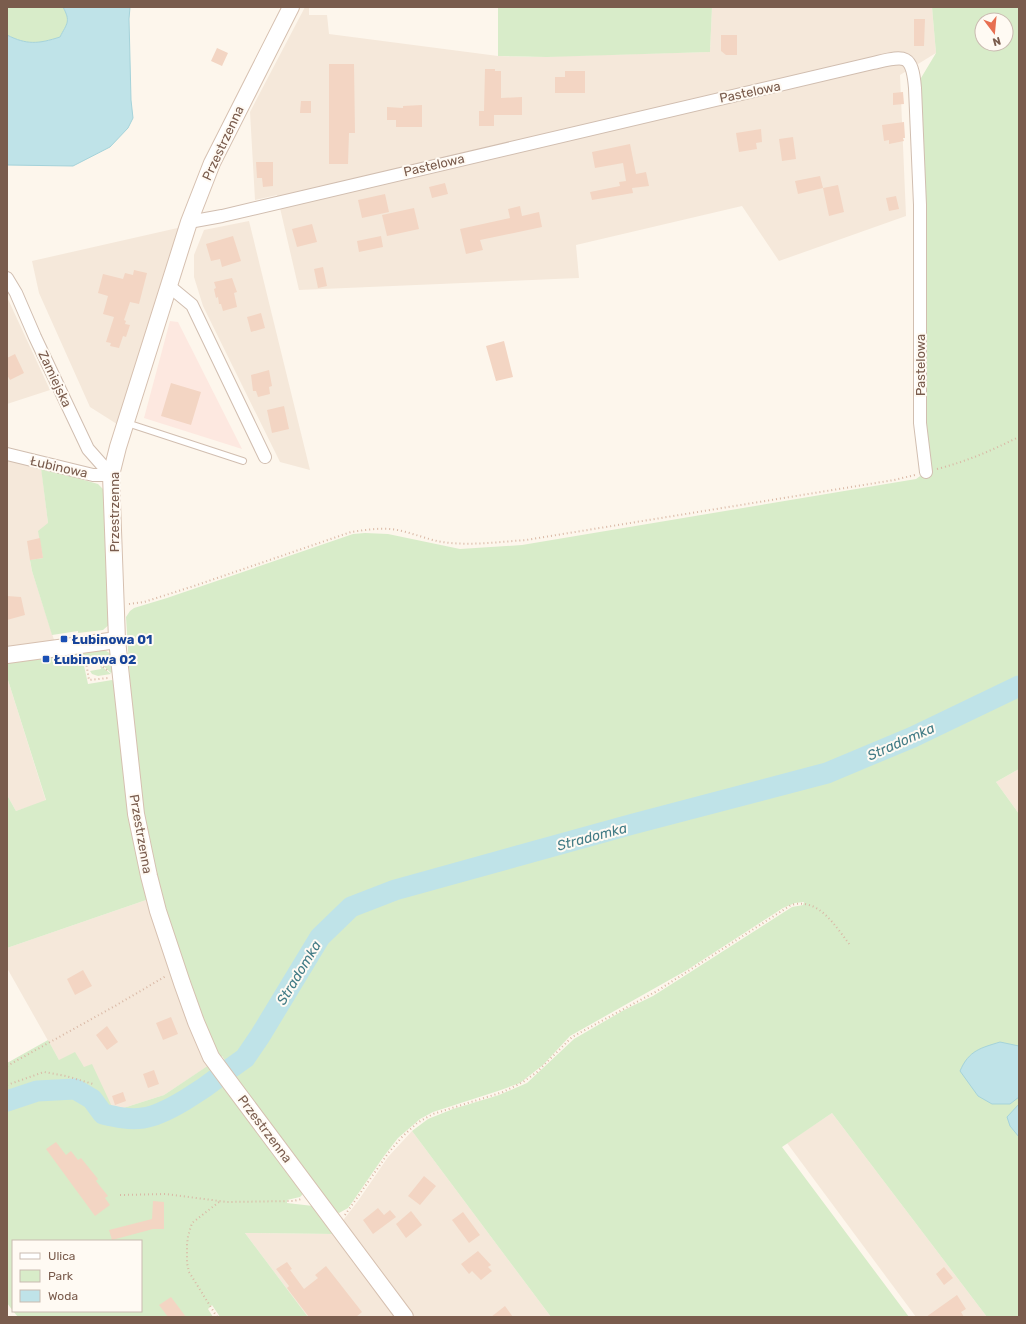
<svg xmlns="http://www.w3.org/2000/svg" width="1026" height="1324" viewBox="0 0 1026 1324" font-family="Rubik,sans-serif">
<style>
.residential{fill:#f5e8da}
.commercial{fill:#fde8e0}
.green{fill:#d8ecc9;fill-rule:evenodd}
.water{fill:#bfe3e8;stroke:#a5d3da}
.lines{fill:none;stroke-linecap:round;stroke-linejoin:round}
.river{stroke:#bfe3e8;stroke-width:21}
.building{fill:#f3d5c3}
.lane-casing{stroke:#d1beb0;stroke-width:8}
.street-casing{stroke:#d1beb0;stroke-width:14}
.secondary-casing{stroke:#d6c0b0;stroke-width:18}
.path{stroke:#d9b8a5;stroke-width:2;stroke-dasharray:1 3;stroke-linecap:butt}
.lane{stroke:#fff;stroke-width:6}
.street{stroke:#fff;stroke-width:12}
.secondary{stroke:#fff;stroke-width:16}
.transit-dot{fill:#1a4fb4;stroke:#fffaf3;stroke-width:1.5}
.labels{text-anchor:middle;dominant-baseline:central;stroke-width:4;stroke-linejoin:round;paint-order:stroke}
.street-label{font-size:13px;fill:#7a5c4d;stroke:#fffaf3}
.transit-label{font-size:13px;font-weight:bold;fill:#164399;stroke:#fffaf3;text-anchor:start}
.water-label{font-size:14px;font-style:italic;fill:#437c86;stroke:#fffaf3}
</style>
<rect width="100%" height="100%" fill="#fdf6ec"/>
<!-- residential -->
<path class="residential" d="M305,7H309V15H327L329,34L498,56L528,57L710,52L712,7H932L936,53L900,75L906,216L779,261L742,206L576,245L579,278L299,290L277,195L255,200L250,112Z
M249,221L310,470L280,462L203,306L194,277V255L204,230Z
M182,227L120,426L90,407L39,293L32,261Z
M7,297L50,390L7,404Z
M7,457L41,466L48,523L43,558L30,561L32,571L55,643L7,650Z
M7,677L46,801L16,811L7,795Z
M1019,769V814L996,782Z
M149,899L211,1064L164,1095L114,1111L84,1067L59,1060L7,968V948Z
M832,1113L987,1317H916L787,1143Z
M412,1131L551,1317H415L343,1222L344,1219L358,1201L388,1157Z
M245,1233L336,1234L398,1317H308Z"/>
<!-- commercial -->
<path class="commercial" d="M170,321L178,322L242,449L144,418Z"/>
<!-- green -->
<path class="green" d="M7,7H63C71,22 67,23 60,37C38,44 27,45 7,35Z
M498,7H712L710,52L547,57L498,56Z
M932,7H1019V769L996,782L1019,814V1317H987L832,1113L782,1147L909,1317H551L412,1131L428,1119L453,1109L499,1095L527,1083L574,1039L624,1010L653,996L792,907L803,905L804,902L795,903L783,908L687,970L570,1036L543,1065L520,1083L498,1091L433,1112L420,1119L398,1138L384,1156L351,1204L348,1208L339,1213L336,1212L256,1108L222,1056L221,1057L212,1042L201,1016L158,886L144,813L132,716L126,617L130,611L134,608L167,598L353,534L365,533L388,534L460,549L522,545L916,479L926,472L915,88L936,53ZM982,20H1006V44H982Z
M41,468L98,484L104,490L111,623L103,630L78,633V631L52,635L32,571L30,560L43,558L38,531L48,523Z
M103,649L111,654L116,669L111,673L96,659L83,661L88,684L112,680L117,684L149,899L7,948V795L16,811L46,800L7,677V662Z
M100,665L111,674L98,676L92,674L90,671L101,669Z
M48,1040L59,1060L75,1052L84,1067L92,1064L114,1111L164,1095L209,1065L227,1092L302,1189V1195L300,1197L287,1200V1203L313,1206L336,1234L245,1233L308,1317H220L212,1305L208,1309L213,1317H18L13,1311H141V1241H13V1311L7,1303V1063Z"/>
<!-- water -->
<path class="water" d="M63,7H130L129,19L131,100L133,118L128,128L110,147L73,166L7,165V35C27,45 38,44 60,37C67,23 71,22 63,7Z
M1000,1042L1019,1046V1097L1010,1104H992L978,1096L960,1071C969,1050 981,1048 1000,1042Z
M1019,1104V1137L1010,1126L1007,1117Z"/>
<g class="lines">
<!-- river -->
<path class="river" d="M231,1068L245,1058L260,1036L320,937L351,907L395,890L633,824L827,773L913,737L1019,686
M7,1101L37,1091L75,1089L92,1099L103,1114C116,1117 129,1120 143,1118C166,1115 205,1088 224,1073"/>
</g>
<!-- building -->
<path class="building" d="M914,19H925L924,46H914Z
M721,35H737V55H726L721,51Z
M217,48L228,53L222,66L211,61Z
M329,64H354L355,133H349L348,164H329Z
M485,69H495V71H501V98L522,97V115H494V126H479V111H484Z
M565,71H585V93H555V77H565Z
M903,92L904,104L893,105V93Z
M301,101H311V113H300Z
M422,105V127H396V120H387V107L403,108V106Z
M904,122L905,138H903L904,141L889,144V140L884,141L882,125Z
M761,129L762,142L756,143L757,149L739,152L736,133Z
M793,137L796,159L782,161L779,139Z
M630,144L636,174L646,172L649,186L632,188L633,193L592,200L590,192L620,186L619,182L626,181L623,163L595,168L592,152Z
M256,162H273V186L263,187L262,178H257Z
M820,176L823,188L798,194L795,181Z
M445,183L448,194L432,198L429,187Z
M838,185L844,212L829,216L823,188Z
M385,194L389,212L362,218L358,200Z
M896,196L899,209L889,211L886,198Z
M520,206L522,216L539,212L542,227L480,240L483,250L466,254L460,229L510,218L508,209Z
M414,208L419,229L387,236L382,215Z
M312,224L317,242L297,247L292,229Z
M233,236L241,261L222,267L220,259L211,261L206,244Z
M381,236L383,247L359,252L357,241Z
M323,267L327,286L318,288L314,269Z
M134,270L147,273L139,304L130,302L124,320L126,321L125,324L130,325L126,337L123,336L119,348L110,346L111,343L106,342L114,317L103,314L108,296L98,293L103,274L123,279L125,273L133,275Z
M232,278L237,292L234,293L237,307L223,311L221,304H219L218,297L216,298L214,289L216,288L214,282Z
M261,313L265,328L251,332L247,317Z
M504,341L513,377L496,381L486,346Z
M15,354L24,373L10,380L7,375V358Z
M269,370L272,386L269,387L270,394L258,397L256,391H253L251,375Z
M171,383L201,392L191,425L161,416Z
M284,406L289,429L272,433L267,410Z
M40,538L43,558L30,560L27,541Z
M7,596L21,597L25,615L7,620Z
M83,970L92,986L75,995L67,979Z
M171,1017L178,1034L163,1040L156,1023Z
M107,1026L118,1042L107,1050L96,1035Z
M154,1070L159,1084L148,1088L143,1074Z
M123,1092L126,1101L115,1105L112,1096Z
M56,1142L66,1155L71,1151L78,1160L81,1158L98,1179L96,1181L108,1196L105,1198L110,1205L95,1216L46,1149Z
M424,1176L436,1186L420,1205L408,1196Z
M153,1201L164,1202V1229H153L112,1240L109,1230L152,1219Z
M378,1208L384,1215L390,1210L396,1217L373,1234L363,1220Z
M411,1211L422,1225L406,1238L396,1224Z
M463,1212L480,1235L469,1243L452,1220Z
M478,1251L491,1265L488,1267L492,1271L481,1280L472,1271L469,1274L461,1264Z
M287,1262L292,1269L290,1270L304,1289L318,1278L315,1275L326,1266L362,1312L356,1317H309L287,1288L289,1286L276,1269Z
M944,1267L953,1278L944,1285L936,1274Z
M957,1295L966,1309L961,1312L964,1317H926Z
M171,1297L186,1317H168L159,1305Z
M505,1306L513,1317H491Z"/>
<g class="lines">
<defs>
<path id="lane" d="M127,423L243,461"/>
<path id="street" d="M189,222L222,216L873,63C904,56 912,52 915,88L920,205V423L926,472
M7,278L16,293L35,337L88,449L111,475
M169,286L192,305L265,457
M7,454L93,475H111"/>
<path id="secondary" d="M291,7L212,163L189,222L118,447L111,475L117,640L136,814L149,876L158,911L182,983L196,1022L211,1057L234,1088L405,1317
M7,655L117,640"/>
</defs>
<!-- lane casing -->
<use href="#lane" class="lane-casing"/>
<!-- street casing -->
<use href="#street" class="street-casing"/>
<!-- secondary casing -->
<use href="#secondary" class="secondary-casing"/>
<!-- path -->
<path class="path" d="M937,469C968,461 990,451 1019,437
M129,604L144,602L194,586L351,532C364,530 378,528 391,529C408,531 425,539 442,542C470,546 498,542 526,540L894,480L915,475
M107,670L96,661L86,662L89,680L108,678
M7,1066L115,1006L166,976
M7,1085L44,1072L66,1076L93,1084
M120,1195L166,1194L227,1202L293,1201L302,1199
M345,1215L389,1152L402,1137L417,1123L433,1114L503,1092L523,1082L537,1072L572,1037L657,991L791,905C819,897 835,926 850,945
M217,1317L189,1272L187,1263V1245L188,1236L192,1223L219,1202"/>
<!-- lane -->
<use href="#lane" class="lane"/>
<!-- street -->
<use href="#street" class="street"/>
<!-- secondary -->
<use href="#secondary" class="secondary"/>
</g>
<!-- markers -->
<g class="transit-dot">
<rect x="60" y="635" width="8" height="8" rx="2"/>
<rect x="42" y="655" width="8" height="8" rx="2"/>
</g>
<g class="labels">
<!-- street labels -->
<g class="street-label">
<text transform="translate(750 92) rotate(-12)">Pastelowa</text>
<text transform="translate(223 143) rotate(-65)">Przestrzenna</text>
<text transform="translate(434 165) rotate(-13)">Pastelowa</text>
<text transform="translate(920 365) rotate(-90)">Pastelowa</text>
<text transform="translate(55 379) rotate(65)">Zamiejska</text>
<text transform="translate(59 467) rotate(13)">Łubinowa</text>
<text transform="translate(114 512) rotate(-90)">Przestrzenna</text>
<text transform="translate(141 834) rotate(80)">Przestrzenna</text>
<text transform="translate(265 1129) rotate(53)">Przestrzenna</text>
</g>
<!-- transit labels -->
<g class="transit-label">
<text x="72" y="639">Łubinowa 01</text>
<text x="54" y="659">Łubinowa 02</text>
</g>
<!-- water labels -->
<g class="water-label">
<text transform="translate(901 742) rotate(-24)">Stradomka</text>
<text transform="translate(592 837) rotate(-15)">Stradomka</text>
<text transform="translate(299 973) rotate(-59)">Stradomka</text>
</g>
</g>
<!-- border -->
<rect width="1026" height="1324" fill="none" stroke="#7a5c4d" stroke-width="16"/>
<!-- legend -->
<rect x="12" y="1240" width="130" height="72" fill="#fffaf3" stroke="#cabbb1"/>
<rect x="20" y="1253" width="20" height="6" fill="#ffffff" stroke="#cabbb1"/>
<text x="48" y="1260" font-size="12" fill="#7a5c4d">Ulica</text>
<rect x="20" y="1270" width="20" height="12" fill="#d8ecc9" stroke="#cabbb1"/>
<text x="48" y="1280" font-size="12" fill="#7a5c4d">Park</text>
<rect x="20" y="1290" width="20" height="12" fill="#bfe3e8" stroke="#cabbb1"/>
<text x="48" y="1300" font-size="12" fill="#7a5c4d">Woda</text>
<!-- north arrow -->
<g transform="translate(994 32) rotate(164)"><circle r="19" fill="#fffaf3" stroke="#cabbb1"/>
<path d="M0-3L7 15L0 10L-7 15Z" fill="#e76f51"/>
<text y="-6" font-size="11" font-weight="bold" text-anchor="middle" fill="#7a5c4d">N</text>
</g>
</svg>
